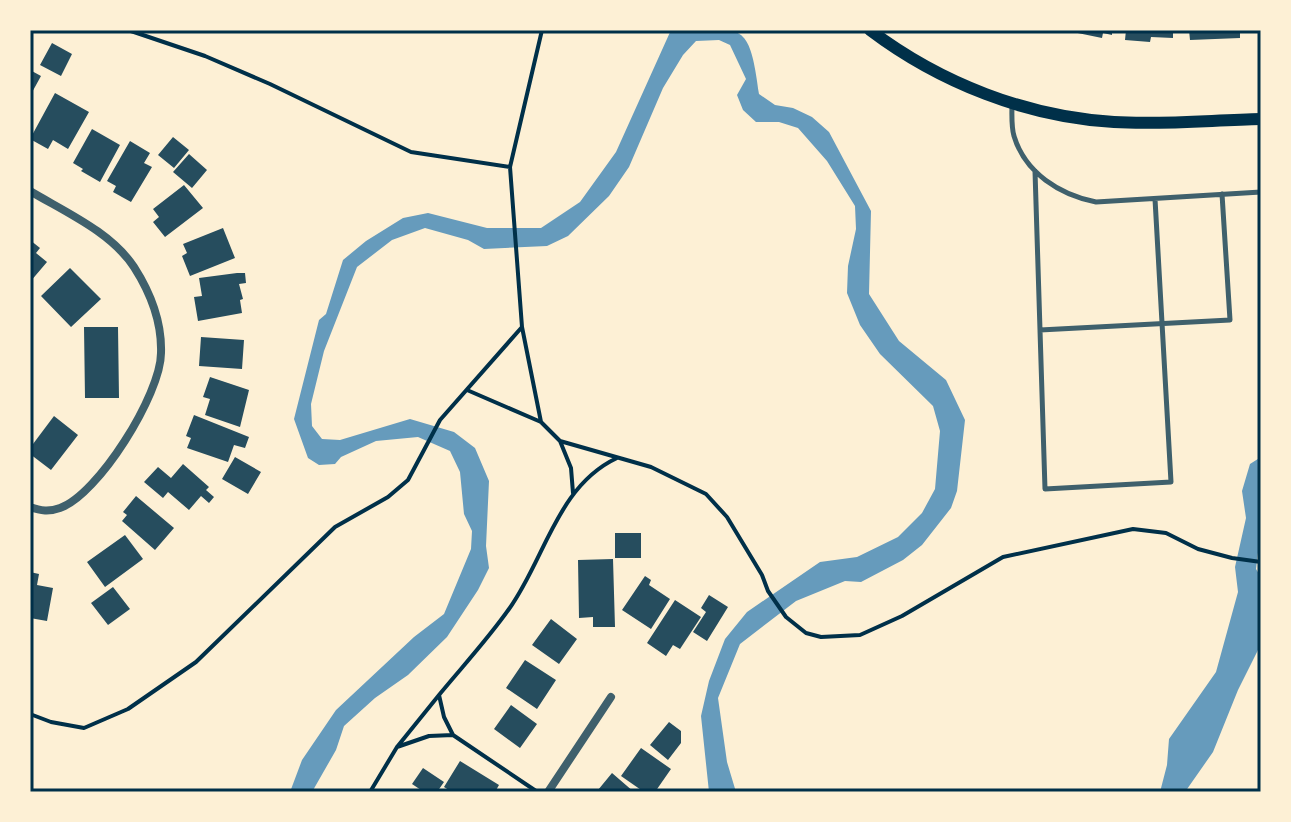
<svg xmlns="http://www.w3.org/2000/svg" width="1291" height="822" viewBox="0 0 1291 822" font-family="Manrope,sans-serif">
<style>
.water{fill:#669bbc}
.building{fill:#264d5e}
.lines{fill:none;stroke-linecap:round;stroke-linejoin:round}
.path{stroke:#003049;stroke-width:4}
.service{stroke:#3f606c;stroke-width:5}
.minor{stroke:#3f606c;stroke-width:8}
.secondary{stroke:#003049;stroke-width:12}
.neatline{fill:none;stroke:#003049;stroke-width:3}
</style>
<rect width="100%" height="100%" fill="#fdf0d5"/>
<!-- water -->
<path class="water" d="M671,30C741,30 749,16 759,94L775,105L793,108L812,117L829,132L871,211L869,294L899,341L946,380L965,420L957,491L951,508L922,545L903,560L861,582L845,581L796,601L740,644L718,698L727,762L736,792H709L701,716L709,681L725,639L747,612L820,562L857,557L898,537L922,513L935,489L940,431L933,406L880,354L860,325L847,293L848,266L856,229L855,206L827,161L798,128L779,122H756L743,110L737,95L746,79L730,45L719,40L696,41L683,55L663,88L629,167L609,196L568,236L547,246L484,249L468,240L425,228L392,240L357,267L324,351L311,404L312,426L322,439L340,440L410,419L454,432L475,448L489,481L486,546L489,568L478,590L447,637L408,675L375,698L344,726L336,750L312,792H290L302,760L336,710L414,637L444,614L471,549L472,531L464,514L460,472L450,451L418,437L376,441L341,457L335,464L319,465L308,458L294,419L319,320L326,314L343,260L366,241L403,218L428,213L487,228H541L580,202L616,152Z
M1261,457V491L1258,497L1261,528L1256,569L1261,577V644L1238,690L1213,752L1185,792H1160L1167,765L1169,739L1216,672L1238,592L1235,567L1246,518L1242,491L1250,464Z"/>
<!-- building -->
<path class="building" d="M1063,30H1112V35L1103,33L1102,38Z
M1126,30H1173V38L1151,37L1150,42L1125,40Z
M1189,30H1240V38L1190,40Z
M52,43L72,54L61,76L40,65Z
M30,70L41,76L30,96Z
M55,93L89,112L68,149L53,140L48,149L30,139Z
M92,129L120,145L100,182L81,171L83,169L73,163Z
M173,137L189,150L174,168L158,155Z
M130,141L150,153L144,163L152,167L131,202L113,192L116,186L107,181Z
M189,154L207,170L192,188L173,172Z
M184,185L203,208L165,237L153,222L159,217L153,209Z
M223,228L235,258L190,276L182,256L187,253L183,244Z
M30,240L40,248L36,253L47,262L30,282Z
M70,268L101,299L71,327L41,296Z
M237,273H245L246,283L239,284L243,299L240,300L242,313L198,321L194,297L202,296L199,278Z
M84,327H118L119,398H85Z
M201,337L244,340L242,369L199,366Z
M210,377L249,390L240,427L205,415L210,399L203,397Z
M194,415L249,437L245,448L234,445L228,462L187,448L191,438L186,436Z
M54,416L78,435L51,470L30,454V448Z
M235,457L261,472L248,494L222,479Z
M183,464L209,487L206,490L214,497L209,503L201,496L189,510L168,492L163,498L144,482L158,467L171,478Z
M136,496L174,528L155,550L122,521L127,515L123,512Z
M615,533H641V558H615Z
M125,535L143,559L105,587L87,562Z
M613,559L615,627H593V617L579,618L578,560Z
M30,572L39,574L37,585L53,588L47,621L30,618Z
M645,576L651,580L649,585L670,599L651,629L622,610Z
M113,587L130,609L108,625L91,603Z
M709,595L728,607L707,641L693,632L706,612L701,608Z
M675,600L701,617L680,649L673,645L666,656L647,643Z
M551,619L577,639L559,664L532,645Z
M525,660L556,680L537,709L506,688Z
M511,705L537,724L520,748L494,729Z
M669,722L681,731V743L668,760L650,745Z
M641,748L671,769L655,792H644L621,776Z
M460,761L499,785L495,792H452L444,787Z
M423,768L444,782L437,792H424L412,784Z
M612,773L634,792L598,790Z"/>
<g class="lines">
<!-- path -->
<path class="path" d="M128,30L205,56L270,84L411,152L510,167
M467,390L541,422L560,441L651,467L706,494L727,517L762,575L768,591L786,617L806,633L821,637L860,635L902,616L1003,557L1133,529L1166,533L1198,549L1232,558L1261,562
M541,422L522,327L510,167L542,30
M560,441L571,468L573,493
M30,714L51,722L84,728L128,709L196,662L335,527L388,497L408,480L440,420L522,327
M397,747L429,736L453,735
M536,791L453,735L444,717L439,695C462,667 488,639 509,609C545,559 557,486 617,458
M370,792L397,747L439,695"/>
<!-- service -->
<path class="service" d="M1012,103C1012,114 1011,126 1014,136C1025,173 1060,195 1096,202L1261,192
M1035,171L1045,489L1171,482L1155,199
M1040,330L1230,320L1222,194"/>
<!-- minor -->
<path class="minor" d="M30,191C65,212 111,232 134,267C150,292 162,323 161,353C161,394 98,495 60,508C49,512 41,511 30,507
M548,792L611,697"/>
<!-- secondary -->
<path class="secondary" d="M870,30C940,83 1027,117 1114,122C1163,125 1212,120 1261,119"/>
</g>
<!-- border -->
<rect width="1291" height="822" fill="none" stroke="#fdf0d5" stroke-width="64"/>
<rect x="32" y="32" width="1227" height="758" class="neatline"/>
</svg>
